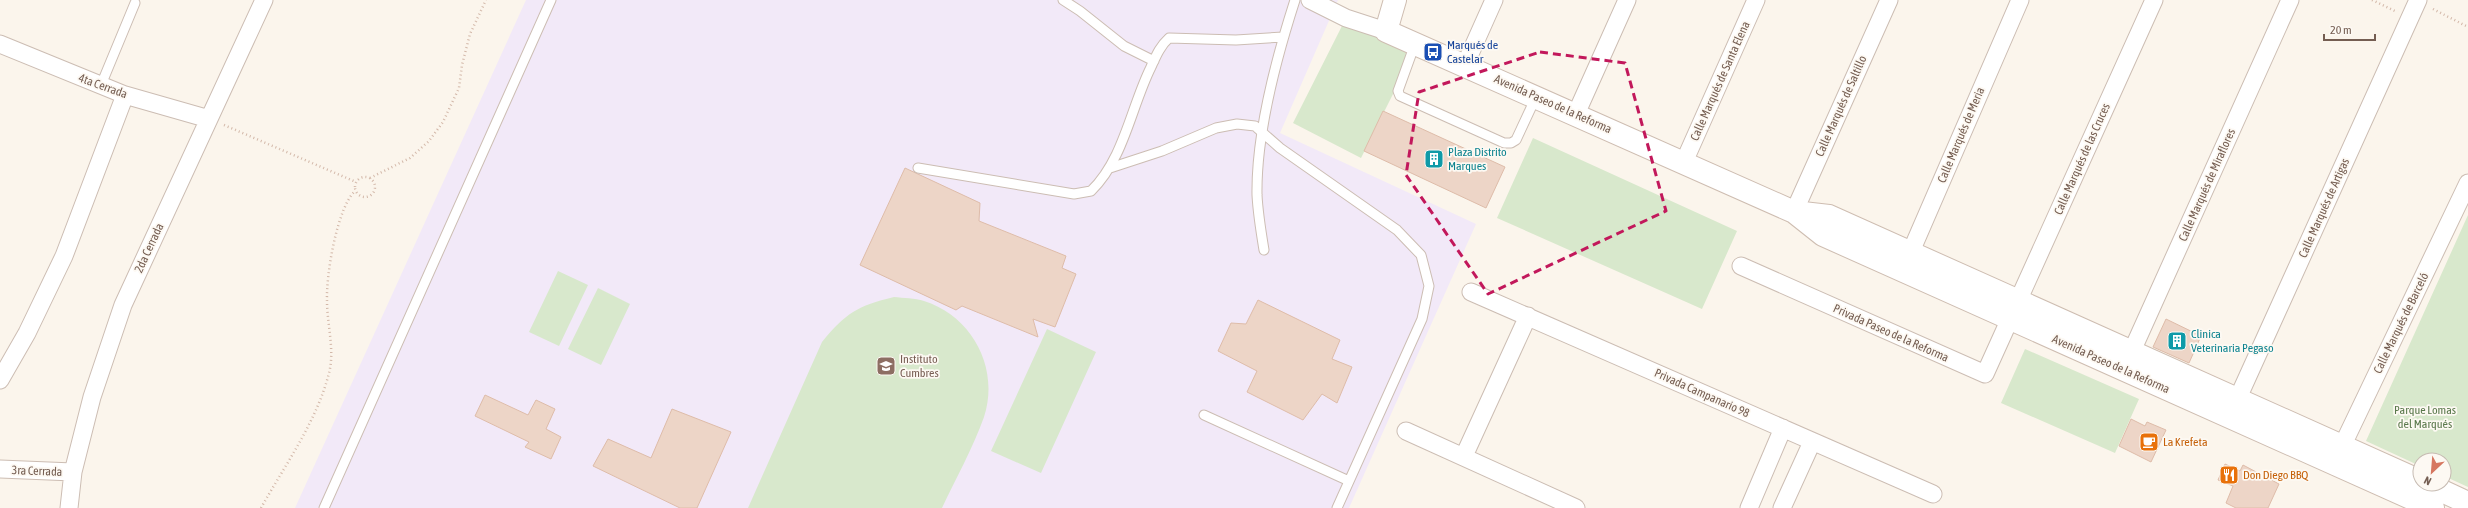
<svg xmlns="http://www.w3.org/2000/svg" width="2468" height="508" viewBox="0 0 2468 508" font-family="'Asap Condensed',sans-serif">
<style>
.education{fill:#f2e9f8}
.green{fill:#d8e8cc}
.building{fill:#edd5c7;stroke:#debca9}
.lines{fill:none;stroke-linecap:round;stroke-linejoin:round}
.lane-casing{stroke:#ccbdb3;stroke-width:11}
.street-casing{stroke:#ccbdb3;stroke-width:19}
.secondary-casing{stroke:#cebdb1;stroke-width:24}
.path{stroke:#d3b8a9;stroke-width:2.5;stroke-dasharray:1 3;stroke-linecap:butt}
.lane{stroke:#fff;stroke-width:9}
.street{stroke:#fff;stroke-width:17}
.secondary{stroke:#fff;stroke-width:22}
.marked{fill:none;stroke:#c2185b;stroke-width:3;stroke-dasharray:8 5;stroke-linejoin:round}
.labels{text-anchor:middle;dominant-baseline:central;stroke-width:3.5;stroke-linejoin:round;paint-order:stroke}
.transit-label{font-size:12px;fill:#164399;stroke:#fdf9f3;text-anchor:start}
.street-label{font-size:12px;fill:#745d51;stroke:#fdf9f3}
.culture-label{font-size:12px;fill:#0d838f;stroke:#fdf9f3;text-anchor:start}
.education-label{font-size:12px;fill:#785e54;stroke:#fdf9f3;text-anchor:start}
.park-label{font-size:12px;fill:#59784b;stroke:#fdf9f3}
.food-label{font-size:12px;fill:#c56008;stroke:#fdf9f3;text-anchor:start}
</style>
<rect width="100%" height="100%" fill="#fbf5ec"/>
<!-- education -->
<path class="education" d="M526,0H1338L1280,133L1476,224L1349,508H295Z"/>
<!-- green -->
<path class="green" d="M1346,18L1414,52L1361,158L1293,123Z
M1533,138L1737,231L1702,309L1497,218Z
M2468,215V487L2444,476V460H2420V466L2366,441Z
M558,271L588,285L559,346L529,332Z
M598,288L630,304L601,365L568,349Z
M894,297C903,298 915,298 924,301C972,316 1000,368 984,417C973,448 956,478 942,508H748L822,342C846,313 857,306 894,297Z
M1047,329L1096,352L1041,473L991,451Z
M2025,349L2139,399L2115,453L2001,403Z"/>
<!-- building -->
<path class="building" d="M1383,111L1505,167L1486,208L1364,151Z
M905,168L980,203L979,221L1066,256L1062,268L1076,274L1055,327L1033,319L1038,337L962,306L956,310L860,265Z
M1258,300L1340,340L1332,359L1352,367L1337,403L1322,394L1303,420L1247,392L1257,371L1218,351L1231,323L1246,324Z
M2166,319L2201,336L2189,363L2153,347Z
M485,395L528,415L536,400L555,409L546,429L561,437L551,459L525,447L529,442L475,416Z
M672,409L731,432L697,508H680L593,466L608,439L651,458Z
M2131,419L2145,426L2147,422L2166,430L2151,462L2119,446Z
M2225,464L2240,471L2243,465L2279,484L2268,508H2236L2226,503L2233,486L2218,480Z"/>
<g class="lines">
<defs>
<path id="lane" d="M1063,0L1080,11L1124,46L1154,61
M1415,44L1398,91L1400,96L1504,143H1511L1516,140L1536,97
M101,85L135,3
M918,168L1074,194L1091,191C1124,159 1131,107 1151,67C1156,56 1160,46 1169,38L1236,40L1283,37
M1110,168L1162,151L1216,128L1237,124L1255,126L1280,148L1397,230L1421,255L1429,286L1422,319L1337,508
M1264,250C1261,232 1258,214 1257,195C1256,132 1276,59 1295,0
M1204,415L1349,481
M324,508L551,0"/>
<path id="street" d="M1310,0L1346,18L1386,31
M0,44L125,95L209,119
M1465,65L1494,0
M1576,114L1627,0
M1684,162L1756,0
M1794,212L1889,0
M1906,263L2020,0
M1741,266L1985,374L2154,0
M1471,292L1933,494
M2127,362L2290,0
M0,380L27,333L64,256L125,95
M2233,409L2418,0
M1406,431L1576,508
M1464,456L1528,316
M2337,457L2468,183
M0,469L73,472
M69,508L73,472L92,397L123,305L264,0
M1749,508L1783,428
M1782,508L1812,442"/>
<path id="secondary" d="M1395,0L1386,31L1794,212L1823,235L2433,508
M1794,212L1829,216L2420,481
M2427,484L2468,503"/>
</defs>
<!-- lane casing -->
<use href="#lane" class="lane-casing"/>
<!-- street casing -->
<use href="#street" class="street-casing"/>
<!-- secondary casing -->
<use href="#secondary" class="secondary-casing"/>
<!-- path -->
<path class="path" d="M2372,0L2395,11
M2433,9L2468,27
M224,125L356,182
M355 187a10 10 0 1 1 20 0a10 10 0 1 1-20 0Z
M370,178L410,158L429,141L443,122L459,88L462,65L470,34L486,0
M261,508C285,465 317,421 329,373C335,351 327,324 327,301C326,275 337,208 355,191"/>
<!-- lane -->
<use href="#lane" class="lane"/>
<!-- street -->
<use href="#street" class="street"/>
<!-- secondary -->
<use href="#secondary" class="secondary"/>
</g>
<!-- marked area -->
<path class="marked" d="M1540,52L1625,63L1666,211L1488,294L1406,175L1419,92Z"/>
<!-- icons -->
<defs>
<symbol id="bus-square" viewBox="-11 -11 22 22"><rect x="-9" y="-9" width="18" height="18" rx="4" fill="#1a4fb4" stroke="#fdf9f3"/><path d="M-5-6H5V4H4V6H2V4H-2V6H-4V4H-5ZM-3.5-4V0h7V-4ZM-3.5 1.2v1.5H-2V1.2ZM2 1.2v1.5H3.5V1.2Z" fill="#fff"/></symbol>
<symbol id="building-square" viewBox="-11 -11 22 22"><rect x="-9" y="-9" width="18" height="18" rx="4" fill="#0f9aa8" stroke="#fdf9f3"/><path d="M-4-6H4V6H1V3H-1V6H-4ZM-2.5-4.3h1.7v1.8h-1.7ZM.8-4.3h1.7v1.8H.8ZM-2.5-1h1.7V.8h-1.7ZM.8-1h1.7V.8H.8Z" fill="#fff"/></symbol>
<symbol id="school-square" viewBox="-11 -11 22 22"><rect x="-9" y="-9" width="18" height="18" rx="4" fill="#8d6e63" stroke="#fdf9f3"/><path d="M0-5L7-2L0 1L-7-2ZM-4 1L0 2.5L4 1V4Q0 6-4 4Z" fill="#fff"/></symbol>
<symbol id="cafe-square" viewBox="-11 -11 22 22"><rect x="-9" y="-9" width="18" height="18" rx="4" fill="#e8710a" stroke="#fdf9f3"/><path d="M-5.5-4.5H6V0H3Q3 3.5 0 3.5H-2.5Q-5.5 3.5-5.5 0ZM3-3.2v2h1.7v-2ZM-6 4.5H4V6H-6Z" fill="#fff"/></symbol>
<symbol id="restaurant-square" viewBox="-11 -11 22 22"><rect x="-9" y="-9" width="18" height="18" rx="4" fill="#e8710a" stroke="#fdf9f3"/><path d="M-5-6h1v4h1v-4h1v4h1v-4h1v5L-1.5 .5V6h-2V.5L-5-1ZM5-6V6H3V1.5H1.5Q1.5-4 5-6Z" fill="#fff"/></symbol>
</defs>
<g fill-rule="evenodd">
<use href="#bus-square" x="1422" y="41" width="22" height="22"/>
<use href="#building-square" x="1423" y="148" width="22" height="22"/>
<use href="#building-square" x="2166" y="330" width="22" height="22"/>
<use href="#school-square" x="875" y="355" width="22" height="22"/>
<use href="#cafe-square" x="2138" y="431" width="22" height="22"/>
<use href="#restaurant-square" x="2218" y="464" width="22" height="22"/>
</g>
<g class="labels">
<!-- transit labels -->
<g class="transit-label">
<text x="1447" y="45">Marqués de<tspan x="1447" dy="14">Castelar</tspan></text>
</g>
<!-- street labels -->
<g class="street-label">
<text transform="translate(1720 81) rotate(-66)">Calle Marqués de Santa Elena</text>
<text transform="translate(103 86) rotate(20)">4ta Cerrada</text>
<text transform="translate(1553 104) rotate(24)">Avenida Paseo de la Reforma</text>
<text transform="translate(1841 106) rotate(-66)">Calle Marqués de Saltillo</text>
<text transform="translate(1961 135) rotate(-67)">Calle Marqués de Meria</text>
<text transform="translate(2082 159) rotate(-66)">Calle Marqués de las Cruces</text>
<text transform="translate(2207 185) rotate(-66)">Calle Marqués de Miraflores</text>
<text transform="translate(2324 208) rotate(-66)">Calle Marqués de Artigas</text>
<text transform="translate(149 248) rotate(-65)">2da Cerrada</text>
<text transform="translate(2401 323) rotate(-64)">Calle Marqués de Barceló</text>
<text transform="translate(1891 333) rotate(24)">Privada Paseo de la Reforma</text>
<text transform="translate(2111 364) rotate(24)">Avenida Paseo de la Reforma</text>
<text transform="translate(1702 393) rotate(24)">Privada Campanario 98</text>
<text transform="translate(37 471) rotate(2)">3ra Cerrada</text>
</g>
<!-- culture labels -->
<g class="culture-label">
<text x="1448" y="152">Plaza Distrito<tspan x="1448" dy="14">Marques</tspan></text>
<text x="2191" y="334">Clinica<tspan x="2191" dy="14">Veterinaria Pegaso</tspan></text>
</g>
<!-- education labels -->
<g class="education-label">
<text x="900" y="359">Instituto<tspan x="900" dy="14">Cumbres</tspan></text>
</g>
<!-- park labels -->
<g class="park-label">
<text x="2425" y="410">Parque Lomas<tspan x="2425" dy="14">del Marqués</tspan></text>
</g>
<!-- food labels -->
<g class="food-label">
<text x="2163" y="442">La Krefeta</text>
<text x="2243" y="475">Don Diego BBQ</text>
</g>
</g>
<!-- north arrow -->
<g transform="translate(2432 472) rotate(206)"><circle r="19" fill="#fdf9f3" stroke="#c6bbb2"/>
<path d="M0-3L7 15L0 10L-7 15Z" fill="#d67760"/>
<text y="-6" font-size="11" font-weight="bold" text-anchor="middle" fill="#745d51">N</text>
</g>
<!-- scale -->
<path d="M2324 34v6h51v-6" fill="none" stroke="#745d51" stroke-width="2"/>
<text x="2330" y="34" font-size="12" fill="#745d51" stroke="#fdf9f3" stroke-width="3" paint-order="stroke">20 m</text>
</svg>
